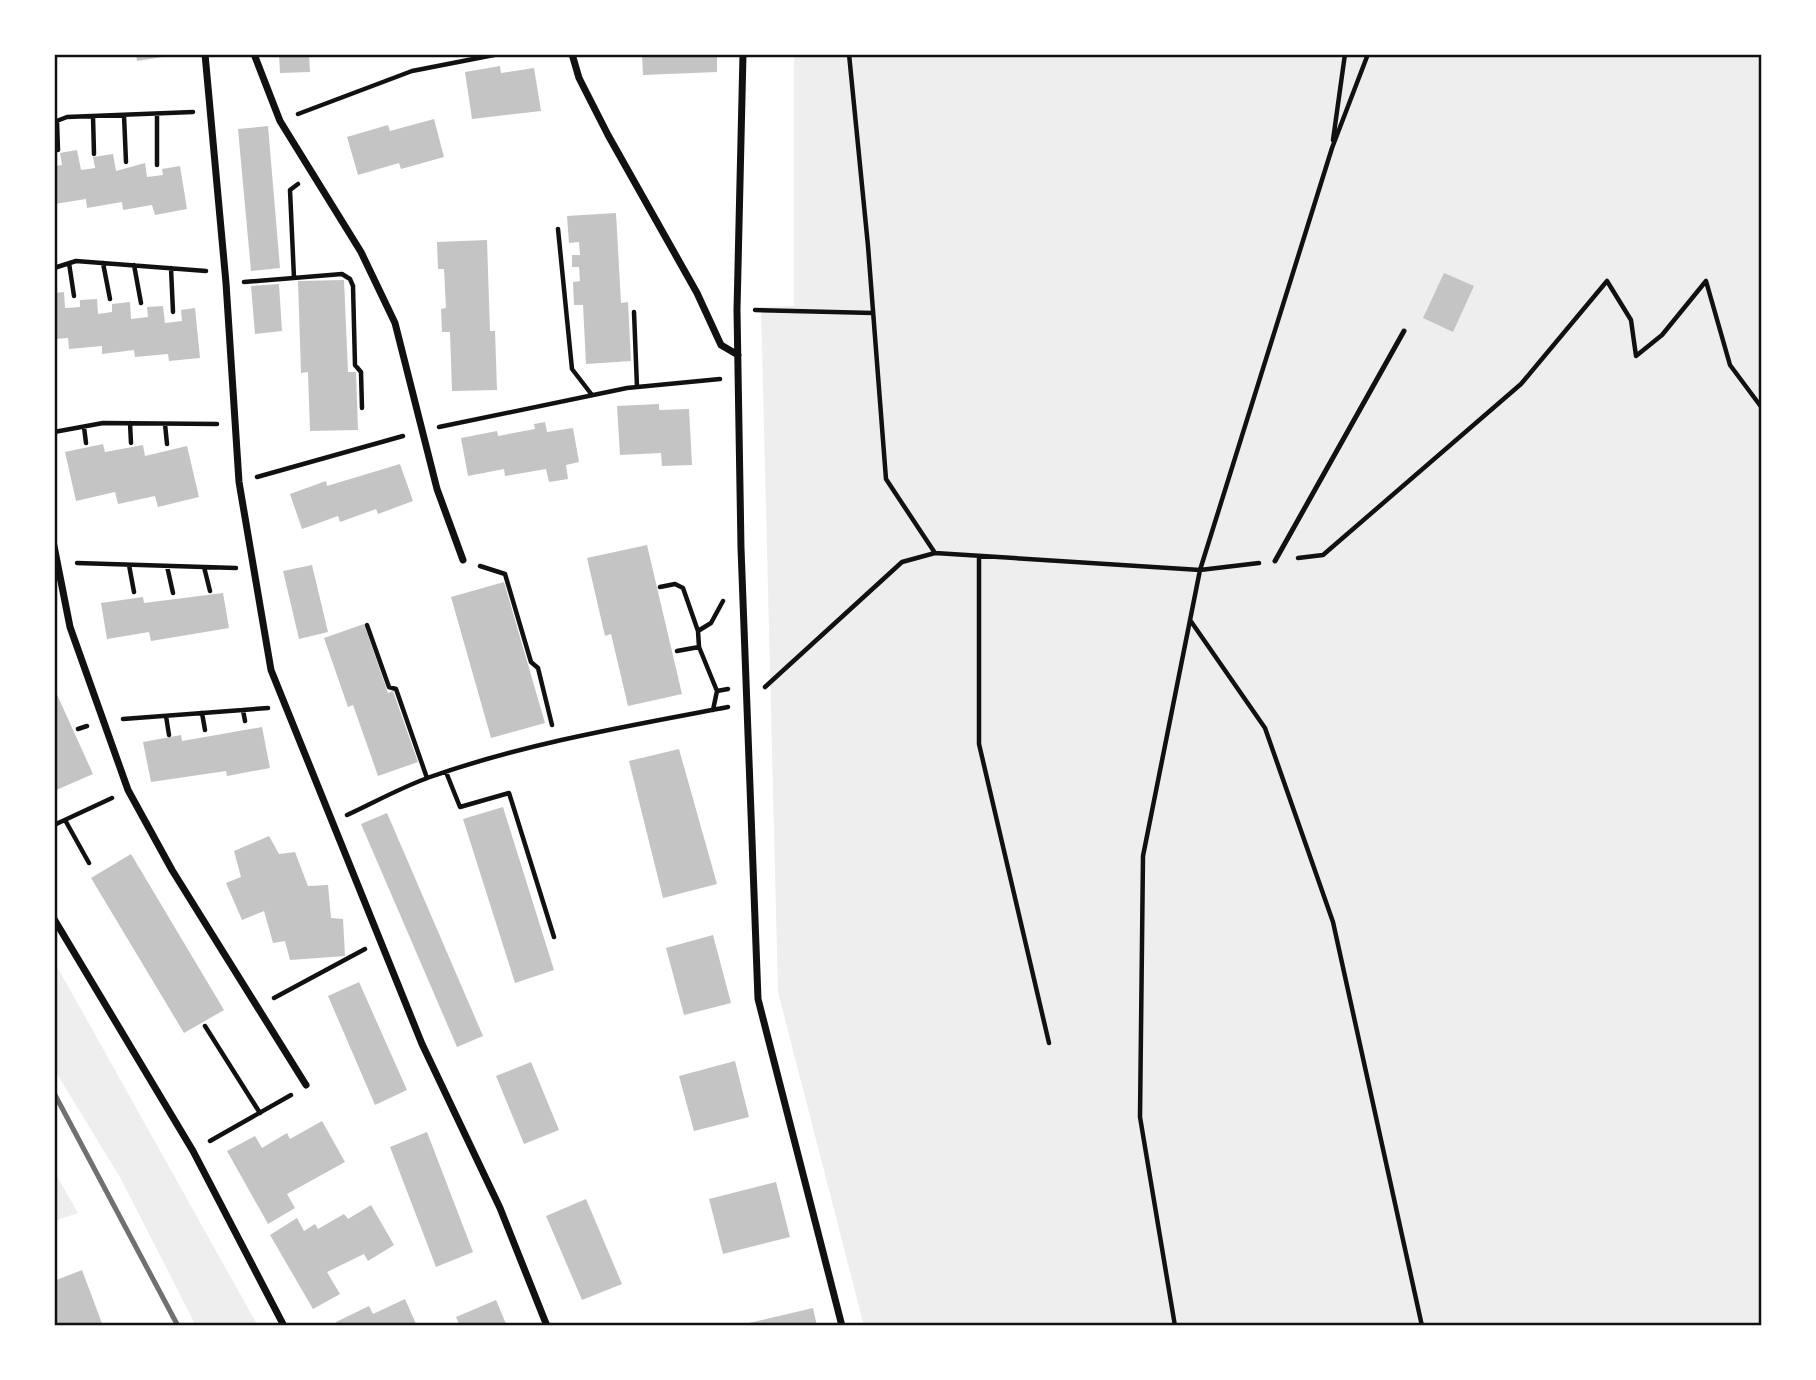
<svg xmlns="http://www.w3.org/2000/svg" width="1816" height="1380" viewBox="0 0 1816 1380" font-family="'Archivo Narrow',sans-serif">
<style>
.green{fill:#eee}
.building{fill:#c4c4c4}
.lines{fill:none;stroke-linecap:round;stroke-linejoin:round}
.path{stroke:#111;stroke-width:4.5}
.service{stroke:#111;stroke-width:5}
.minor{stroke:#111;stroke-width:7}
.rail{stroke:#707070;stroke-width:5}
.neatline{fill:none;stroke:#111;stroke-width:2.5}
</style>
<rect width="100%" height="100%" fill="#fff"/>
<!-- green -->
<path class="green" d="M794,54H1762V1326H864L778,992L761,307L794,306Z
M54,961L258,1326H196L121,1179L54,1069Z
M54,1171L78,1213L54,1221Z"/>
<!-- building -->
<path class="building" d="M136,54H169V56L137,61Z
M279,54H309L310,72L280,73Z
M642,54H717V72L643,75Z
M500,66L501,73L534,68L541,111L472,119L465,72Z
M434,119L444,157L401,169L399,163L358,175L347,137L388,125L390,131Z
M268,126L280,268L251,271L238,129Z
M77,150L81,170L95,168L93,157L113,154L116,171L145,163L147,177L163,175L162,169L180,166L187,209L155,215L152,205L123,210L122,202L87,208L86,199L55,204L54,166L62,165L60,153Z
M616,213L621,303L628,302L631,361L586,364L583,305H574L573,282L580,281L579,267H572V255H580L579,242L569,243L567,216Z
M487,240L490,331H495L497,390L452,391L450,332H442L441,309L446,308L444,269H438L437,242Z
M1444,273L1474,286L1453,332L1423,318Z
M344,280L348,372H356L358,430L310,431L308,372L301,373L298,281Z
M279,284L282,331L255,334L251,286Z
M64,292L65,308L80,307V300L97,299L98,314L112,312V304L130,302L131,319L148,317L147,307L163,306L165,323L182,321L181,310L195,308L200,358L169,361L168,354L135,357L134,350L102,354V346L69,349L68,338L54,339V293Z
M659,404V410L689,409L692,465L662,466L661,453L620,455L617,406Z
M545,422L547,432L573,428L579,462L566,465L568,479L549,482L546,469L505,476L504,469L468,476L461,438L497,431L498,436L535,429L534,424Z
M103,444L105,452L143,445L145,456L187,446L199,497L158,507L155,496L118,504L115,492L76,501L65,452Z
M400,464L413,501L378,514L376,509L340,522L338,516L302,529L290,494L326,481L327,486Z
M647,545L682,694L628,706L611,634L605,636L587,558Z
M312,565L328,632L299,639L283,571Z
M504,582L545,723L491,738L451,597Z
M223,593L229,628L151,641L149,632L107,639L101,603L143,597L144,603Z
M364,624L388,693L393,691L418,762L378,776L353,705L348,707L324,638Z
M54,688L93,774L54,791Z
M262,727L270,768L227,776L226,771L151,782L143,742L181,735L182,741Z
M679,749L717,884L663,898L629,761Z
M503,807L554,970L515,983L463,819Z
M387,813L483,1036L457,1047L361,824Z
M269,836L279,854L295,852L308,886L328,885L331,918L343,919L345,956L290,960L285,941L273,943L264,911L242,920L226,883L241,877L234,851Z
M131,854L224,1010L184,1033L91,878Z
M713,935L731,1003L684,1015L666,948Z
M359,982L407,1090L375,1105L328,996Z
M735,1061L749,1117L694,1131L679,1076Z
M531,1062L559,1130L524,1144L496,1076Z
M322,1121L345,1162L287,1194L295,1208L268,1224L227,1151L255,1136L262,1148L287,1133L290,1139Z
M427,1132L473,1252L436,1267L390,1147Z
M776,1182L790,1237L723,1254L709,1199Z
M586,1199L622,1284L582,1300L546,1216Z
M371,1205L394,1245L368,1261L364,1254L327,1272L340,1294L313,1309L270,1235L297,1218L304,1231L315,1224L318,1229L344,1214L348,1219Z
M82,1270L103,1326H54V1281Z
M405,1299L417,1326H338L336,1322L369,1306L373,1314Z
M496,1300L507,1326H460L456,1317Z
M813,1308L817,1326H750L749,1323Z"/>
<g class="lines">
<!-- path -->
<path class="path" d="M849,54L868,246L886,479L935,553
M157,114V165
M298,114L412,71L499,54
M124,115L126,162
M93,116L94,154
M57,121L58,150
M54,122L67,117L193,112
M1333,140L1345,54
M558,229L572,369L592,395
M69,263L74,296
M103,263L110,299
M134,265L141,303
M54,268L76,261L206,271
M171,268L173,312
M294,278L290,190L298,184
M244,282L342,274L350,279L353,286L355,365L361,372L362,408
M755,310L873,313
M634,312L637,387
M130,423L131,443
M165,424L167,444
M84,427L86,443
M439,427L627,388L720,379
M54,432L103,423L217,424
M257,477L403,436
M979,556V744L1049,1043
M1298,558L1323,555L1521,384L1607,281L1631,320L1636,356L1662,335L1706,281L1730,365L1762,408
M77,563L236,568
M129,565L134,592
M167,566L173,593
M480,566L505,574L531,662L538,668L552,725
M204,567L210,591
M660,587L675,584L683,588L698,631L699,647L677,651
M1190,620L1265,728L1333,922L1422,1326
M367,625L389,687L396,689L427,778
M698,631L711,623L723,601
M699,647L717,691
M765,687L902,562L935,553L1200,570L1259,563
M243,710L245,721
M713,710L717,691L728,689
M202,713L205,730
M166,716L169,735
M123,719L268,708
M78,729L87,726
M446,772L460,807L509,793L554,937
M347,815C375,802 402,787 430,777C527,743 628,726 728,707
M65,820L89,863
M54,825L112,798
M274,998L365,949
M205,1026L260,1113
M210,1141L291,1095
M1175,1326L1140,1117L1143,856L1200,570L1332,148L1368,54"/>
<!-- service -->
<path class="service" d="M1275,561L1404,331"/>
<!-- minor -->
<path class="minor" d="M205,54L226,283L239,482L271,670L422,1044L500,1208L547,1326
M254,54L280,121L361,252L395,323L437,489L463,560
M572,54L579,78L608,135L697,293L721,345L738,355
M743,54L737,310L741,548L758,999L842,1326
M54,546L70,627L128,790L172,870L306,1085
M54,919L193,1151L284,1326"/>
<!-- rail -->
<path class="rail" d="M54,1093L178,1326"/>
</g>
<!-- border -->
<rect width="1816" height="1380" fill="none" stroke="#ffffff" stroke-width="112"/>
<rect x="56" y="56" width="1704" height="1268" class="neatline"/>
</svg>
